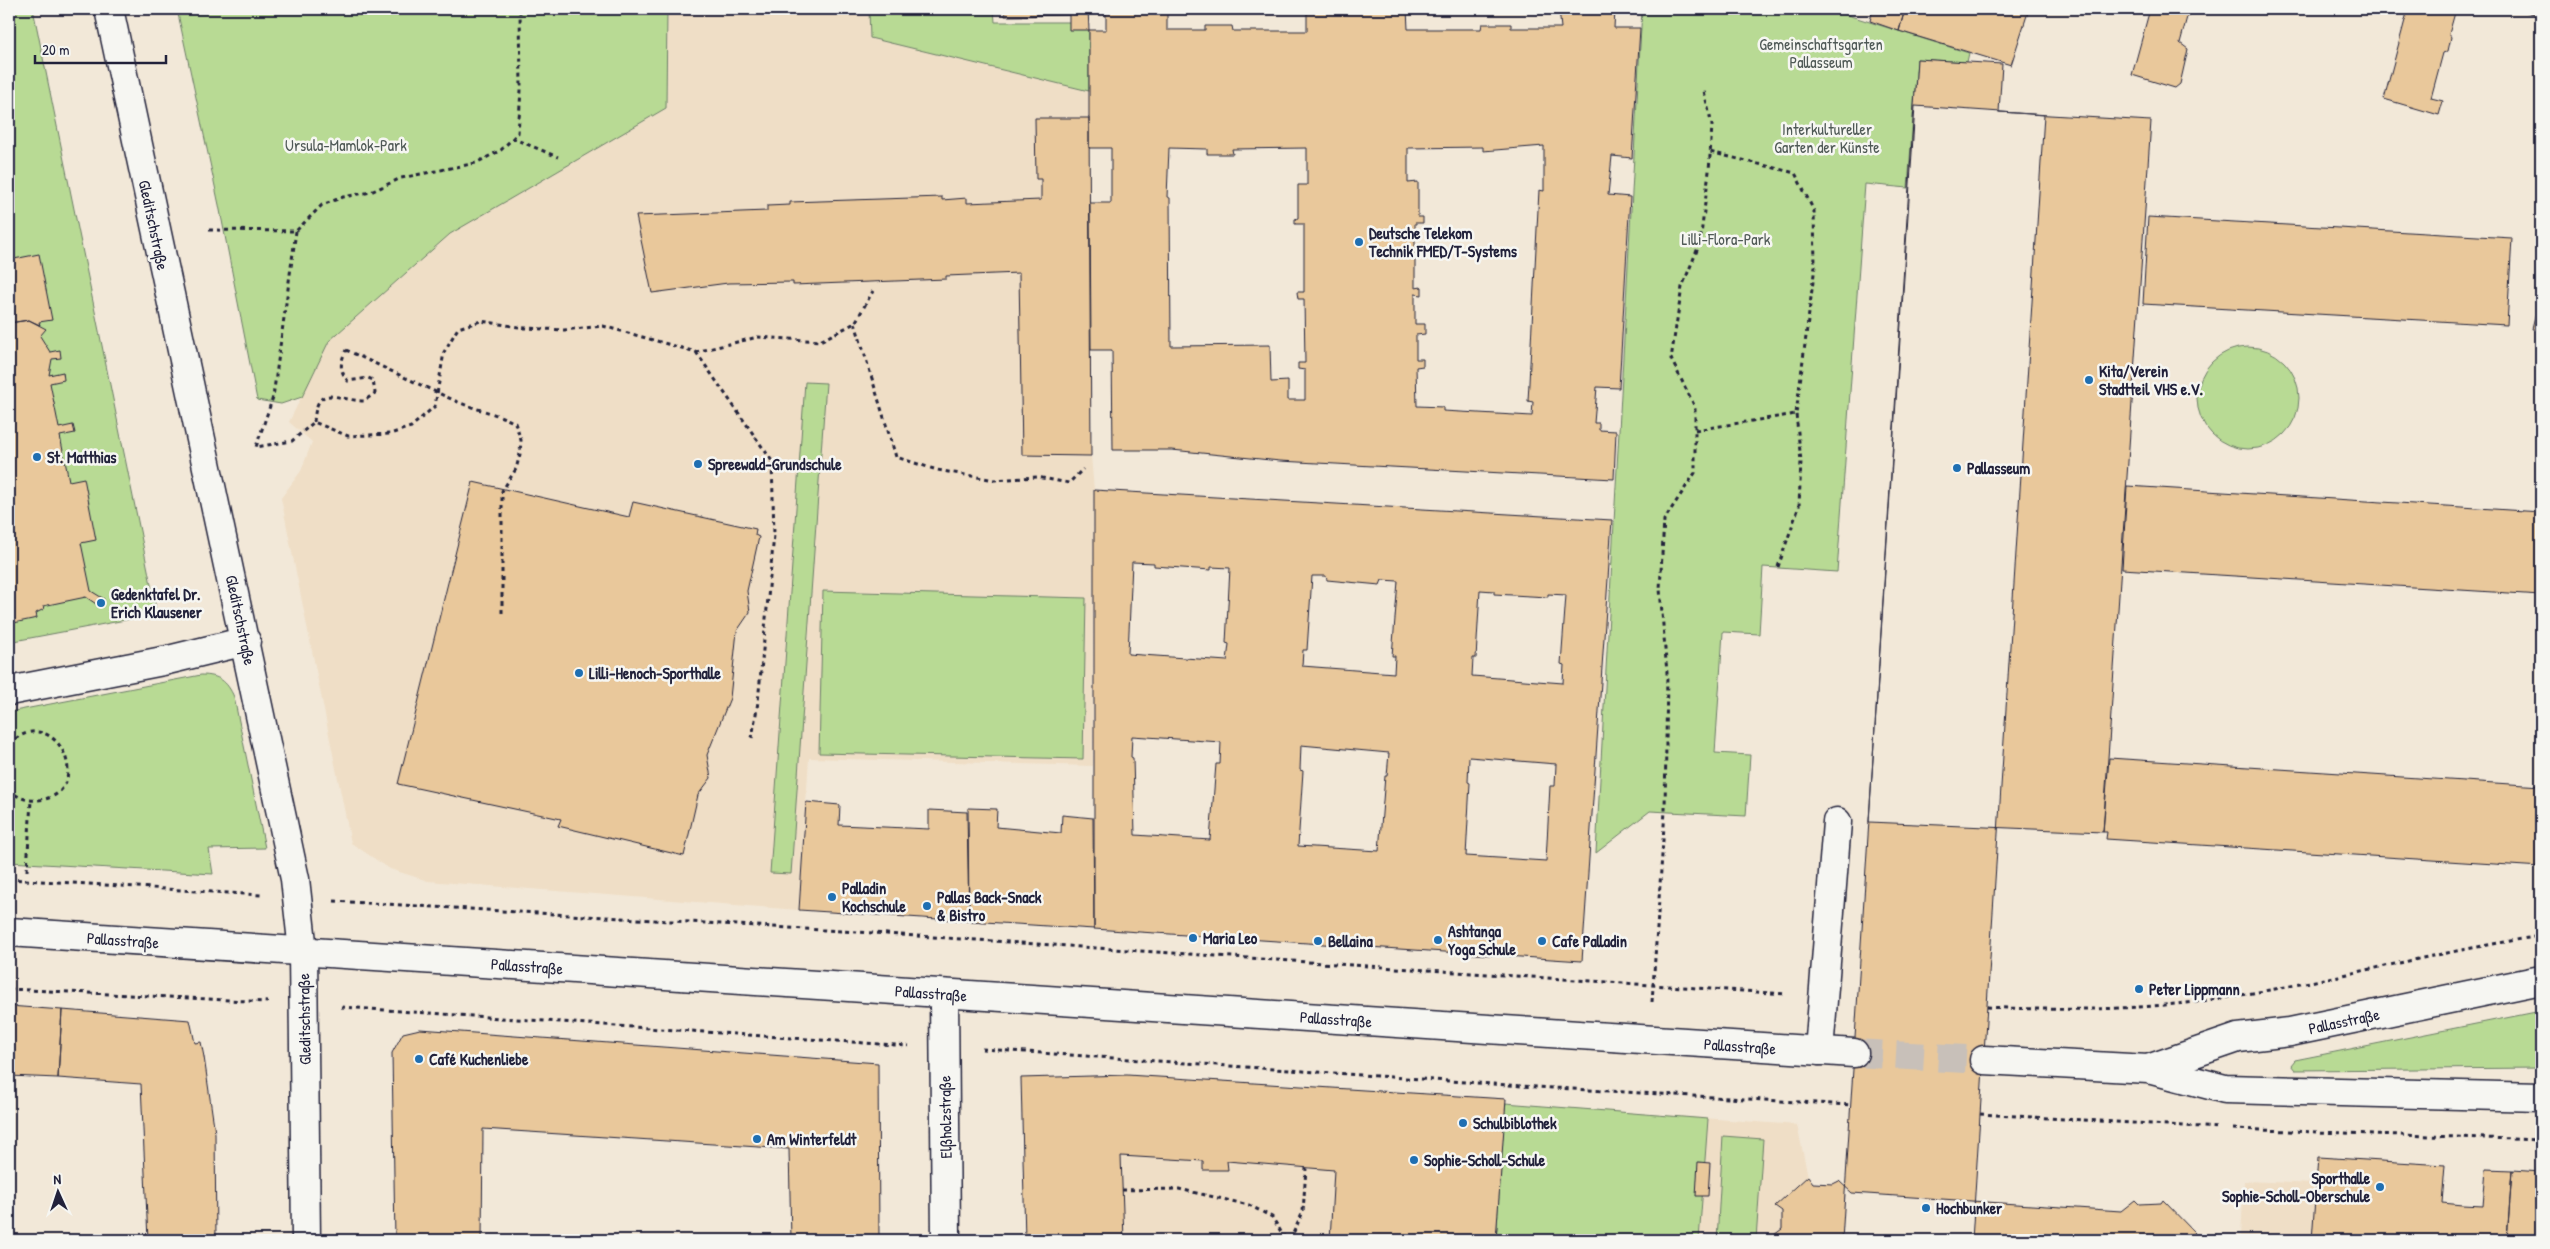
<svg xmlns="http://www.w3.org/2000/svg" width="2550" height="1249" viewBox="0 0 2550 1249" font-family="'Patrick Hand',sans-serif">
<style>
.built{fill:#efdec6}
.green{fill:#b8da94;stroke:#6d7e68}
.building{fill:#e9c89b;stroke:#22223b;fill-rule:evenodd}
.lines{fill:none;stroke-linecap:round;stroke-linejoin:round}
.major-tunnel{stroke:#c8c0b9;stroke-width:28;stroke-dasharray:28 14;stroke-linecap:butt}
.minor-casing{stroke:#22223b;stroke-width:31}
.major-casing{stroke:#22223b;stroke-width:31}
.path{stroke:#22223b;stroke-width:3;stroke-dasharray:4 4;stroke-linecap:butt}
.minor{stroke:#f6f6f2;stroke-width:28}
.major{stroke:#f6f6f2;stroke-width:28}
.path-bridge{stroke:#22223b;stroke-width:3;stroke-dasharray:4 4;stroke-linecap:butt}
.poi-dot{fill:#1f6fb2;stroke:#f6f6f2;stroke-width:2}
.labels{text-anchor:middle;dominant-baseline:central;stroke-width:5;stroke-linejoin:round;paint-order:stroke}
.park-label{font-size:16px;fill:#4f5956;stroke:#f6f6f2}
.street-label{font-size:16px;fill:#22223b;stroke:#f6f6f2}
.poi-label{font-size:16px;font-weight:bold;fill:#22223b;stroke:#f6f6f2;text-anchor:start}
</style>
<rect width="100%" height="100%" fill="#f2e8d8"/>
<filter id="ink" filterUnits="userSpaceOnUse"><feTurbulence type="fractalNoise" baseFrequency=".02" numOctaves="2"/><feDisplacementMap in="SourceGraphic" scale="10" xChannelSelector="R" yChannelSelector="G"/><feConvolveMatrix kernelMatrix="1 2 1 2 8 2 1 2 1" color-interpolation-filters="sRGB"/></filter>
<g filter="url(#ink)">
<!-- built -->
<path class="built" d="M667,9H869L870,38L1089,91L1091,456L1094,490L1093,766L809,758L799,910L428,881L390,869L351,843L281,498L301,471L312,442L289,422L329,341L450,234L666,108Z
M1127,1075L1506,1099V1103L1797,1125L1808,1176L1775,1206L1782,1211V1229L1774,1235L1778,1240H1025L1021,1078Z
M2318,1157L2445,1165L2442,1203L2483,1206L2486,1169L2512,1170L2507,1240H2187L2188,1235L2195,1233L2241,1236L2244,1181L2316,1184Z"/>
<!-- green -->
<path class="green" d="M9,9H33L157,614L9,642Z
M177,9H667L666,108L450,234L329,341L302,397L281,404L257,400L219,205Z
M869,9H994L995,22H1069L1089,30V91L870,38Z
M1642,9H1828L1969,53L1967,62L1917,59L1908,188L1865,184L1837,572L1763,567L1759,634L1723,632L1715,753L1750,755L1746,816L1650,811L1596,853Z
M2197 398a51 51 0 1 1 102 0a51 51 0 1 1-102 0Z
M805,382L826,383L791,874L770,873Z
M823,591L1086,598L1083,759L819,753Z
M201,675C219,675 227,681 234,697L265,848L209,849L213,874L9,862V712Z
M2541,1011V1068L2295,1070L2291,1065L2295,1060Z
M1505,1103L1708,1119L1699,1240H1496Z
M1723,1136L1763,1139L1756,1240H1717Z"/>
<!-- building -->
<path class="building" d="M1005,9H1088L1089,30H1069V15L1005,16Z
M1106,9H1167V30H1205V26H1232L1233,31H1307V9H1407L1408,29H1481L1482,24H1511V28H1561L1559,9H1615L1614,28H1640L1632,158L1612,156L1608,195L1630,197L1619,388L1597,387L1594,423H1599V430L1616,431L1614,479L1280,461L1172,450H1113L1112,350H1091L1090,203H1111V148H1089V30H1106ZM1544,146V191L1539,190L1529,383L1528,401L1533,402L1532,416L1443,411V407L1417,406L1416,367L1423,366V359H1416V335L1425,334V324H1415V294L1422,295V287L1415,288V223H1423V217H1418V182L1408,183V148L1483,147V151ZM1169,148L1207,149V154H1233L1232,149L1307,148V185H1298V218L1295,219V224H1304V292H1297L1298,299H1304L1305,363H1298V369L1305,370V400H1288V381L1271,382L1270,345L1171,346L1170,198L1167,197Z
M1873,9H1905L1899,31L1870,21Z
M1905,9H2029L2011,65L1899,31Z
M2150,9H2193L2191,14L2187,17L2180,43L2188,49L2180,84L2175,88L2132,75Z
M2408,9H2456L2449,34L2451,37L2448,51L2443,53L2431,98L2443,101L2439,115L2384,99Z
M2517,9H2541V16Z
M1917,59L2002,64L1999,112L2151,121L2103,832L1869,822Z
M1915,106L2044,115L1972,1240H1842Z
M1035,118H1089L1091,456L1022,455L1019,273L946,276V279L793,285V282L728,283L652,293L636,216L767,211V206L790,205V202L942,197V200L967,198V203L1041,200V179H1036Z
M2148,217L2512,238L2507,325L2143,304Z
M39,254L52,320L39,322L40,325L29,320L9,323V260Z
M2541,294V330L2532,329Z
M29,320L46,329L40,336L50,352L60,350L61,358L52,359L49,375L63,372L64,380L50,383L59,428L73,425L75,433L60,436L69,481L84,478L96,540L81,543L91,591L104,599L99,606L86,597L43,606L44,609L36,613L37,618L9,624V323Z
M473,482L629,517L633,502L756,529L755,535L759,537L747,591L750,612L737,631L730,698L707,755L711,778L698,795L684,856L558,826L561,819L398,784Z
M2127,486L2541,512V595L2122,569Z
M1094,490L1612,520L1582,961L1094,929ZM1132,562L1154,563V566L1211,570V567L1230,568L1226,643L1229,644L1227,661L1128,654ZM1312,576H1326L1327,580L1380,585L1382,580L1398,581L1392,656H1395L1394,673L1302,666L1303,650H1307ZM1480,590L1494,591V594L1548,597V594L1566,595L1561,664L1564,665L1563,683L1472,676L1473,658H1476ZM1132,736L1221,742L1220,764H1216L1210,840L1135,835L1133,758L1131,757ZM1301,745L1389,753L1387,776H1385L1379,851L1298,846L1303,771L1300,770ZM1469,757L1556,764L1555,786H1550L1546,861L1466,856L1470,783L1468,782Z
M2109,758L2541,786V867L2106,839L2107,832H2103Z
M806,802L840,805L839,825L929,829V810L967,812L969,921L799,910Z
M968,808L997,809L996,827L1061,833L1062,815L1093,818L1094,929L969,921Z
M9,1006L62,1010L58,1078L9,1076Z
M62,1010L190,1020L195,1043L201,1042L204,1057L215,1133L216,1240H148L141,1084L58,1078Z
M420,1029L878,1063L879,1240H791L789,1149L483,1129L482,1240H395L392,1053L403,1033Z
M1127,1075L1506,1099L1496,1240H1330L1334,1170L1227,1161L1228,1170H1203V1161L1121,1156L1124,1240H1025L1021,1078Z
M2318,1157L2445,1165L2442,1203L2463,1205L2483,1206L2486,1169L2512,1170L2507,1240H2312Z
M1698,1162L1710,1163L1708,1196H1696Z
M2512,1170L2541,1172V1240H2507Z
M1808,1176L1813,1183L1833,1184L1839,1181L1852,1193L2121,1211L2135,1200L2139,1204L2161,1203L2163,1200L2195,1233L2188,1235L2187,1240H1778L1774,1235L1782,1229V1211L1775,1206Z"/>
<g class="lines">
<!-- major-tunnel -->
<path class="major-tunnel" d="M1854,1053L1984,1060"/>
<defs>
<path id="minor" d="M109,9L295,879L303,951L306,1240
M9,691L168,660L246,641
M944,994L946,1240
M1819,1051L1837,822"/>
<path id="major" d="M9,932L1854,1053
M1984,1060L2148,1069L2225,1089L2541,1097
M2148,1069L2238,1038L2290,1032L2541,980"/>
</defs>
<!-- minor casing -->
<use href="#minor" class="minor-casing"/>
<!-- major casing -->
<use href="#major" class="major-casing"/>
<!-- path -->
<path class="path" d="M512,138L558,157
M209,230L296,231L322,205L343,197L371,192L401,178L476,163L501,150L518,133L521,90L520,9
M296,231L273,397L256,447L292,441L314,422L348,436L390,434L411,427L435,406L444,352L458,328L481,321L525,328L564,330L603,326L696,352L758,337L820,341L855,323L873,291
M855,323L896,457L937,470L995,480L1037,477L1069,483L1083,469
M696,352L772,461L774,535L758,702L752,738
M314,422C317,382 335,400 364,401L375,393L373,380L368,378L348,381C339,370 340,363 346,350
M1695,430L1796,414L1815,266L1814,211L1795,173L1710,152
M1778,567L1799,506L1801,461L1796,414
M9,744C58,698 98,797 37,800C26,801 16,797 9,789
M27,871L31,800
M9,879L261,895
M334,901L857,932L1787,994
M9,989L268,1002
M1652,1002L1665,811L1667,673L1660,589L1664,520L1695,473V407L1671,359L1682,287L1700,243L1709,171L1712,125L1704,91
M341,1007L909,1046
M1987,1007C2060,1011 2130,1010 2203,1001C2316,985 2428,953 2541,936
M982,1049L1537,1087L1851,1105
M1980,1114L2219,1128
M2233,1129L2541,1140
M1122,1190L1179,1189L1249,1205L1272,1217L1286,1240
M1290,1240L1303,1212L1306,1168"/>
<!-- minor -->
<use href="#minor" class="minor"/>
<!-- major -->
<use href="#major" class="major"/>
<!-- path-bridge -->
<path class="path-bridge" d="M346,350C383,367 420,385 458,402C477,410 497,413 515,423L521,440L520,454L516,469L502,491V615"/>
</g>
</g>
<!-- markers -->
<g class="poi-dot">
<circle cx="1359" cy="242" r="5"/>
<circle cx="2089" cy="380" r="5"/>
<circle cx="37" cy="457" r="5"/>
<circle cx="698" cy="464" r="5"/>
<circle cx="1957" cy="468" r="5"/>
<circle cx="101" cy="603" r="5"/>
<circle cx="579" cy="673" r="5"/>
<circle cx="832" cy="897" r="5"/>
<circle cx="927" cy="906" r="5"/>
<circle cx="1193" cy="938" r="5"/>
<circle cx="1438" cy="940" r="5"/>
<circle cx="1318" cy="941" r="5"/>
<circle cx="1542" cy="941" r="5"/>
<circle cx="2139" cy="989" r="5"/>
<circle cx="419" cy="1059" r="5"/>
<circle cx="1463" cy="1123" r="5"/>
<circle cx="757" cy="1139" r="5"/>
<circle cx="1414" cy="1160" r="5"/>
<circle cx="2380" cy="1187" r="5"/>
<circle cx="1926" cy="1208" r="5"/>
</g>
<g class="labels">
<!-- park labels -->
<g class="park-label">
<text x="1821" y="44">Gemeinschaftsgarten<tspan x="1821" dy="18">Pallasseum</tspan></text>
<text x="1827" y="129">Interkultureller<tspan x="1827" dy="18">Garten der Künste</tspan></text>
<text x="346" y="145">Ursula-Mamlok-Park</text>
<text x="1726" y="239">Lilli-Flora-Park</text>
</g>
<!-- street labels -->
<g class="street-label">
<text transform="translate(154 225) rotate(78)">Gleditschstraße</text>
<text transform="translate(241 620) rotate(78)">Gleditschstraße</text>
<text transform="translate(123 940) rotate(4)">Pallasstraße</text>
<text transform="translate(527 966) rotate(4)">Pallasstraße</text>
<text transform="translate(931 993) rotate(4)">Pallasstraße</text>
<text transform="translate(304 1019) rotate(-91)">Gleditschstraße</text>
<text transform="translate(1336 1019) rotate(4)">Pallasstraße</text>
<text transform="translate(2344 1021) rotate(-12)">Pallasstraße</text>
<text transform="translate(1740 1046) rotate(4)">Pallasstraße</text>
<text transform="translate(945 1117) rotate(-91)">Elßholzstraße</text>
</g>
<!-- poi labels -->
<g class="poi-label">
<text x="1369" y="233">Deutsche Telekom<tspan x="1369" dy="18">Technik FMED/T-Systems</tspan></text>
<text x="2099" y="371">Kita/Verein<tspan x="2099" dy="18">Stadtteil VHS e.V.</tspan></text>
<text x="47" y="457">St. Matthias</text>
<text x="708" y="464">Spreewald-Grundschule</text>
<text x="1967" y="468">Pallasseum</text>
<text x="111" y="594">Gedenktafel Dr.<tspan x="111" dy="18">Erich Klausener</tspan></text>
<text x="589" y="673">Lilli-Henoch-Sporthalle</text>
<text x="842" y="888">Palladin<tspan x="842" dy="18">Kochschule</tspan></text>
<text x="937" y="897">Pallas Back-Snack<tspan x="937" dy="18">&amp; Bistro</tspan></text>
<text x="1448" y="931">Ashtanga<tspan x="1448" dy="18">Yoga Schule</tspan></text>
<text x="1203" y="938">Maria Leo</text>
<text x="1328" y="941">Bellaina</text>
<text x="1552" y="941">Cafe Palladin</text>
<text x="2149" y="989">Peter Lippmann</text>
<text x="429" y="1059">Café Kuchenliebe</text>
<text x="1473" y="1123">Schulbiblothek</text>
<text x="767" y="1139">Am Winterfeldt</text>
<text x="1424" y="1160">Sophie-Scholl-Schule</text>
<text x="2370" y="1178" text-anchor="end">Sporthalle<tspan x="2370" dy="18">Sophie-Scholl-Oberschule</tspan></text>
<text x="1936" y="1208">Hochbunker</text>
</g>
</g>
<!-- margin -->
<rect width="2550" height="1249" fill="none" stroke="#f6f6f2" stroke-width="30"/>
<rect x="15" y="15" width="2520" height="1219" fill="none" stroke="#22223b" stroke-width="2" filter="url(#ink)"/>
<!-- north arrow -->
<g transform="translate(58 1192) rotate(357)" stroke="#f6f6f2" stroke-width="4" paint-order="stroke">
<path d="M0-4L9 19L0 12L-9 19Z" fill="#22223b"/>
<text y="-8" font-size="14" font-weight="bold" text-anchor="middle" fill="#22223b">N</text>
</g>
<!-- scale -->
<path d="M35 55v8h131v-8" fill="none" stroke="#22223b" stroke-width="2.5"/>
<text x="42" y="55" font-size="15" fill="#22223b" stroke="#f6f6f2" stroke-width="4" paint-order="stroke">20 m</text>
</svg>
